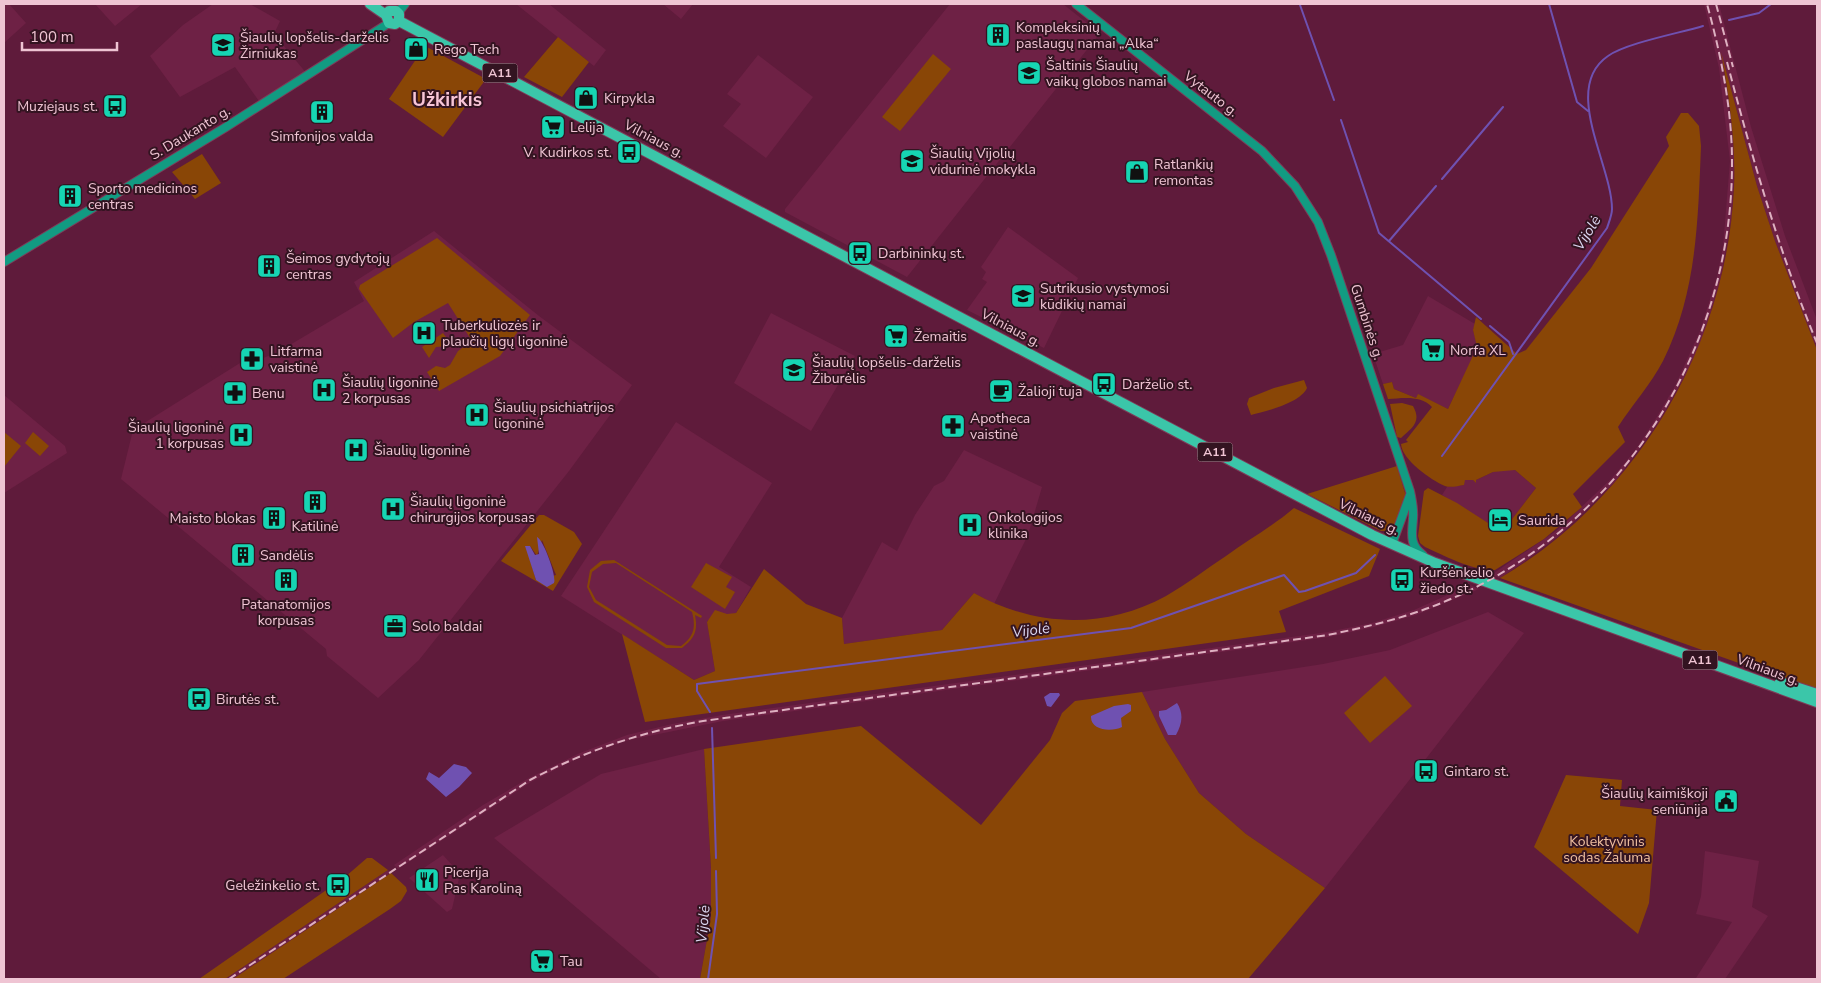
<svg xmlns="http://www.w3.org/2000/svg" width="1821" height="983" viewBox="0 0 1821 983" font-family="'Nunito Sans',sans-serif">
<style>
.built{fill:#6e2145}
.green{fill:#894606;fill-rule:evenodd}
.water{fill:#6f51b1}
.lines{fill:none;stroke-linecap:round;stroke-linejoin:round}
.stream{stroke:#6f51b1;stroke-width:2}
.secondary-casing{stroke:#7c3d59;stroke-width:10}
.highway-casing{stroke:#7c3d59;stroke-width:12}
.secondary{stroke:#129b82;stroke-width:8}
.highway{stroke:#3bc6a9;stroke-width:10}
.rail{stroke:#deb1c1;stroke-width:2;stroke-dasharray:8 4;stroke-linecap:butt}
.labels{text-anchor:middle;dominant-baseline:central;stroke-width:4;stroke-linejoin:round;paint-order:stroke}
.shield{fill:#331421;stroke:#b78f9e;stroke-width:1}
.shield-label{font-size:12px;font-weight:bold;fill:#efc4d3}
.poi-label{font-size:14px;fill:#efc4d3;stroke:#331421;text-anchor:start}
.street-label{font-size:14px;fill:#efc4d3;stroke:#331421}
.park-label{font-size:14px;fill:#f1c0a0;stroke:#331421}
.water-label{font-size:15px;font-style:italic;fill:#dad5ef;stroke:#331421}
.district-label{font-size:19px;font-weight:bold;fill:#f8c5d7;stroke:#331421}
</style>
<rect width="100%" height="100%" fill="#5f1b3b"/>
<!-- built -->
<path class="built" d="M4,4H9L26,23L4,43Z
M95,4H142L115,26Z
M213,4H250L280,21L274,34L307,74L261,104L235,67L180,97L150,56L183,25Z
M516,4H549L606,50L594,66Z
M663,4H693L681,19Z
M950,4H1063L1097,31V37L907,277L785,212V209Z
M1704,4H1719L1751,127L1785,236L1817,320V350L1775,241L1757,186L1723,60L1735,160L1732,216L1721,277L1705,332L1693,362L1659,422L1615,482L1560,535L1524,562L1500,578L1491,575L1556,531L1611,479L1634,452L1655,420L1675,386L1700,331L1717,277L1723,247L1730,161L1719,68Z
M758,55L813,97L766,158L723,126L741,104L727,94Z
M1008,227L1078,278L1044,348L967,310L987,282L982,279L986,272L981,267Z
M434,231L539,316L632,385L569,471L419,660L378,698L327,656L326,649L121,479L133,430L248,358L251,363L278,352L364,301L354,282Z
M1428,296L1475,324L1473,330L1478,347L1448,409L1418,395L1416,398L1394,389L1392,382L1383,384L1373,354L1403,345Z
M771,313L855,356L811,431L734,383Z
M4,395L65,446L67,453L4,493Z
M676,422L772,483L719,567L751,587L736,613L707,621L715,671L694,680L561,596Z
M964,450L1042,487L1028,535L994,604L974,593L942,630L844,644L842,618L882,542L897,551L915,515L934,486L944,481Z
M1507,469L1515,470L1536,488L1502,532L1442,495L1447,487L1464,485V480H1473L1476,483V480L1493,472Z
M1470,585L1479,589L1416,615L1374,627L1329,637L723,721L629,740L582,756L531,782L398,869L394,865L483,805L529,778L580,753L627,735L672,724L722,715L1328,632L1372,623L1414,610Z
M1488,612L1524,633L1325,888L1246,834L1199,793L1165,739L1142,692L1323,664L1390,650Z
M704,749L711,868V917L700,979H661L494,838L601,774Z
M1705,851L1759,861L1752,907L1768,916L1725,979L1696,978L1732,922L1696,914L1701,896Z
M443,855L460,874L452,909L447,912L409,878Z
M388,870L391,873L233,979H225Z"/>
<!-- green -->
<path class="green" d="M558,37L589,62L562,97L524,77Z
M425,46L486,79L443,137L389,99Z
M1721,52L1757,186L1775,241L1817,350V691L1500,578C1637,498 1727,345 1734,187C1736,142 1729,96 1721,52Z
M933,54L951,69L900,131L882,117Z
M1681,113H1688L1699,126L1701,146C1698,220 1697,293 1663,361C1651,384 1632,405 1618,427L1625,442L1573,494L1582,507L1544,539L1495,570C1475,572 1443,555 1425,547L1420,543L1418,536L1424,491L1428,488L1457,503L1502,532L1536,488L1515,470L1493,472L1476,480V483L1473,480H1465L1464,485C1458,486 1450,488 1445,486C1431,480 1402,460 1401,444L1408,442L1406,440L1432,407C1421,395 1403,398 1388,399L1383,384L1392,382L1394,389L1416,398L1418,394L1448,409L1477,347L1473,330L1476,317L1517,354L1526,350L1591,268L1669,146L1666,137Z
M202,154L221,183L195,199L172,172Z
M437,238L530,315L500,356L439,391L427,372L436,366L445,368L450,365L458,351L472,341L448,303L414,322L393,338L359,289L360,285Z
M443,333L450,343L448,346L436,347L429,358L422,347Z
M1304,380L1307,388C1300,403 1267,411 1251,415L1247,404L1249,398L1274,388Z
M1402,403L1413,406C1422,422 1412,428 1401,438L1397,437L1390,404Z
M4,432L21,446L4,467Z
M33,432L49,446L40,456L25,443Z
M1397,466L1406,496L1394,528L1391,531H1381L1307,494Z
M1294,508L1380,549L1369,576L1279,611L1286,632L645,722L622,634L694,680L715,671L707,622L715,610L727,614L736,613L764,569L806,604L842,618L844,644L942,630L974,593C1035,627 1104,630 1166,596C1187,584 1206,569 1226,556C1248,540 1273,526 1294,508Z
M539,515H544L574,532L582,544L553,591L501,561ZM542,540L556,575L536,580L526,546H530L537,556Z
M614,560L702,616L701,618L695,615C698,631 695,638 682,648H666L594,602L587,587L590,570L601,561ZM616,563L692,612C696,628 694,636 681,646L667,645L596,600L589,587L592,572L603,564Z
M706,563L732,577L726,587L735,592L725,609L691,587Z
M1385,676L1412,706L1370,743L1344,713Z
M1142,692L1165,739L1199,793L1246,834L1325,888L1248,979H700L711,917V868L704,749L861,726L981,825L1050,740L1062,713L1075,701Z
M1566,775L1622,780L1620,806L1657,810L1649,903L1638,934L1534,847Z
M367,858H372L388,870L225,979H199L345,877Z
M391,873L406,887L407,891L401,901L390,909L283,979H233Z"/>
<!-- water -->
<path class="water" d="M537,537C543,539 557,576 554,583L547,587L536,580L525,546H530L535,555L539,554Z
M1050,693H1059L1060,695L1051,707L1047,706L1044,697Z
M1177,703C1184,714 1182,724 1176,735H1168L1159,716V711L1166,710Z
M1128,704L1131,705V711L1121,718L1122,727C1112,732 1090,731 1091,716L1114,706Z
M454,764L466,767L472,773L459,787L446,797L426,779L429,772L439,778Z"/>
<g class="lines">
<!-- stream -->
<path class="stream" d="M1549,4L1577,102L1588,111
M1300,5L1334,100
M1729,20L1759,13L1771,4
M1341,120L1379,233L1481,319
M1442,179L1503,107
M1389,241L1436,186
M1490,326L1509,342L1513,354
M1442,456L1607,228C1609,222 1612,215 1612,209C1612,165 1561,88 1608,56C1626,43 1680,33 1703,26
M710,712L697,691V684L1131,628L1284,575L1299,592L1305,591L1356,573L1375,555
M712,728L716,858
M708,979L717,914L716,871"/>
<defs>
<path id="secondary" d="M1076,4L1262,151L1295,186L1318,222L1331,255L1410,491C1412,500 1414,509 1413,519C1412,534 1409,545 1423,555
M398,13L405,4
M4,262L226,127L389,23
M1392,544L1410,495"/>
<path id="highway" d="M370,4L386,15
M386,15L389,11H396L399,14V21
M386,15L389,23L395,24L399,21
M399,21L1372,535L1435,563L1817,702
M1780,682L1817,694"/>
</defs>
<!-- secondary casing -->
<use href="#secondary" class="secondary-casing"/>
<!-- highway casing -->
<use href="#highway" class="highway-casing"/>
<!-- secondary -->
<use href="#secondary" class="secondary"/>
<!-- highway -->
<use href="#highway" class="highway"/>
<!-- rail -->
<path class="rail" d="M1716,4L1733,67
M1727,62C1752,157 1779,252 1817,343
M229,979L530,780C585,751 641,732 703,721L1328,635C1371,626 1413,616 1453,598C1624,523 1733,346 1732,162C1732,109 1721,55 1707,4"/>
</g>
<!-- icons -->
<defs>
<symbol id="building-square" viewBox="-11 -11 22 22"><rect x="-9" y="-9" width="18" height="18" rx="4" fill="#16d5b3" stroke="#331421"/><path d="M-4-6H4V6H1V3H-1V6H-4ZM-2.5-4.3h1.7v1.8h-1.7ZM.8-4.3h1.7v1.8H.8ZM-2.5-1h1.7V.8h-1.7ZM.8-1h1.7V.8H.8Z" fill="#111"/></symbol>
<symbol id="school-square" viewBox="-11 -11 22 22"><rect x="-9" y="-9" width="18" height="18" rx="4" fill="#16d5b3" stroke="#331421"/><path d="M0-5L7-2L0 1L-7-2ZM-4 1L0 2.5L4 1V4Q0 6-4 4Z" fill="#111"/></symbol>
<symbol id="shop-square" viewBox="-11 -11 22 22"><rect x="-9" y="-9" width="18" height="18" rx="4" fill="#16d5b3" stroke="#331421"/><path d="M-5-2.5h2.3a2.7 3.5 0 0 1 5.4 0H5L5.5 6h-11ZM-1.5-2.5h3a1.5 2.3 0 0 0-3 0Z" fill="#111"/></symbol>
<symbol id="bus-square" viewBox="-11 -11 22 22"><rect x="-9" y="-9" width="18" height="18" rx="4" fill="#16d5b3" stroke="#331421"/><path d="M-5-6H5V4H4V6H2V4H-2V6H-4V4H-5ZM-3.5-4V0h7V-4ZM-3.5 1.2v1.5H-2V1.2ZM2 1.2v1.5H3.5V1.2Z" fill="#111"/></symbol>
<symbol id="supermarket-square" viewBox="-11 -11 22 22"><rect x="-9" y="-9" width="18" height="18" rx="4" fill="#16d5b3" stroke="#331421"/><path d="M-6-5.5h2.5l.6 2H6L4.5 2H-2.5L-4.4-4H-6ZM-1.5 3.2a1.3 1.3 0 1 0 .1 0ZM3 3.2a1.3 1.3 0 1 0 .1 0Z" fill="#111"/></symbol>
<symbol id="hospital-square" viewBox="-11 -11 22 22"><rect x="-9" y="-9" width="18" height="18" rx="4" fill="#16d5b3" stroke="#331421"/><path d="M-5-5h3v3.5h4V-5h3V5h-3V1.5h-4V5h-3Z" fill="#111"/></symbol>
<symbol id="pharmacy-square" viewBox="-11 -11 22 22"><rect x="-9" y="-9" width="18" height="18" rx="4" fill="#16d5b3" stroke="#331421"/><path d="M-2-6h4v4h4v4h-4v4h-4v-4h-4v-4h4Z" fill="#111"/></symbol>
<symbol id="cafe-square" viewBox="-11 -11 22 22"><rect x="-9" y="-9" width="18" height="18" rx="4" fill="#16d5b3" stroke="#331421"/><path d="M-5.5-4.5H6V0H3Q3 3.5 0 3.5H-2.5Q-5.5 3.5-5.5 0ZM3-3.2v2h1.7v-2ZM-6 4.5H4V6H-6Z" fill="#111"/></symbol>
<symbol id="hotel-square" viewBox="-11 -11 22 22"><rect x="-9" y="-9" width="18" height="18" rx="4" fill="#16d5b3" stroke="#331421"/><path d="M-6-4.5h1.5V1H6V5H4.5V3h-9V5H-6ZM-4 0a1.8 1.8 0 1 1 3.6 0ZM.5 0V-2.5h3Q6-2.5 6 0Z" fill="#111"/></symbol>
<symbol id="office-square" viewBox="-11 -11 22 22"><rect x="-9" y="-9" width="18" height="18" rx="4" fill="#16d5b3" stroke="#331421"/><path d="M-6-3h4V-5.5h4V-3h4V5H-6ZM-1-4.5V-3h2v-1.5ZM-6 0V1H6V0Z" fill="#111"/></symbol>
<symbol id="civic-square" viewBox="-11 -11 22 22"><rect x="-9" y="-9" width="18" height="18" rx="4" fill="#16d5b3" stroke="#331421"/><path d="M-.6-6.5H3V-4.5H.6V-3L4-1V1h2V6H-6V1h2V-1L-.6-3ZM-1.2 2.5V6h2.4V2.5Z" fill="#111"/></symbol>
<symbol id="restaurant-square" viewBox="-11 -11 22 22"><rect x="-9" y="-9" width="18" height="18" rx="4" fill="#16d5b3" stroke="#331421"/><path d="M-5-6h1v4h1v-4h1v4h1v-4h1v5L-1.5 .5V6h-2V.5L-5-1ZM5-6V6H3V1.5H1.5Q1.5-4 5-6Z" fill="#111"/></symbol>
</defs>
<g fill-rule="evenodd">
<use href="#building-square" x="984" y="21" width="28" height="28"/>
<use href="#school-square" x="209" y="31" width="28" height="28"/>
<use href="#shop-square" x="402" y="35" width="28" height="28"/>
<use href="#school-square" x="1015" y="59" width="28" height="28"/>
<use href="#shop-square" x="572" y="84" width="28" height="28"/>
<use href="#bus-square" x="101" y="92" width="28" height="28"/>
<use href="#building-square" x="308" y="98" width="28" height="28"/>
<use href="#supermarket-square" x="539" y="113" width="28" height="28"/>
<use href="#bus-square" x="615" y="138" width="28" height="28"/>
<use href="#school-square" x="898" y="147" width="28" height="28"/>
<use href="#shop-square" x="1123" y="158" width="28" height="28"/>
<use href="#building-square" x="56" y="182" width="28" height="28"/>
<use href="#bus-square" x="846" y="239" width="28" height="28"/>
<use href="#building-square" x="255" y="252" width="28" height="28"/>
<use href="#school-square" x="1009" y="282" width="28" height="28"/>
<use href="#hospital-square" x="410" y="319" width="28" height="28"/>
<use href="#supermarket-square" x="882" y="322" width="28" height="28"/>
<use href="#supermarket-square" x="1419" y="336" width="28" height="28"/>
<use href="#pharmacy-square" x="238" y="345" width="28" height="28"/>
<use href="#school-square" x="780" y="356" width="28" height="28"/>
<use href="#bus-square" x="1090" y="370" width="28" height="28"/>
<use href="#hospital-square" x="310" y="376" width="28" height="28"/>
<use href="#cafe-square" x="987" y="377" width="28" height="28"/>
<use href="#pharmacy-square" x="221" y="379" width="28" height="28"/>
<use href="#hospital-square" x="463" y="401" width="28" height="28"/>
<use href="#pharmacy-square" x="939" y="412" width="28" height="28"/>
<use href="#hospital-square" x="227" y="421" width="28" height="28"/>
<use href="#hospital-square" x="342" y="436" width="28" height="28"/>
<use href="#building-square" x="301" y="488" width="28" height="28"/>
<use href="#hospital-square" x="379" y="495" width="28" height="28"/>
<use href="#building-square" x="260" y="504" width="28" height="28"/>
<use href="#hotel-square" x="1486" y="506" width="28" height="28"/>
<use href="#hospital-square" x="956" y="511" width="28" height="28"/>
<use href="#building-square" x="229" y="541" width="28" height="28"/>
<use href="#building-square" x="272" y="566" width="28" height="28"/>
<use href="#bus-square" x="1388" y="566" width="28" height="28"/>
<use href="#office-square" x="381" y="612" width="28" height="28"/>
<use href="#bus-square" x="185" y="685" width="28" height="28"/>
<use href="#bus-square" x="1412" y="757" width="28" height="28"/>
<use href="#civic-square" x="1712" y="787" width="28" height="28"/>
<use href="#restaurant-square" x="413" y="866" width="28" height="28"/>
<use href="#bus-square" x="324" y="871" width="28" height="28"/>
<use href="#supermarket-square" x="528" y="947" width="28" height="28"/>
</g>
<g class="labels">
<!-- shield labels -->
<g class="shield">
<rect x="482.5" y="63.5" width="35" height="19" rx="4"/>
<rect x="1197.5" y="442.5" width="35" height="19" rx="4"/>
<rect x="1682.5" y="650.5" width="35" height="19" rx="4"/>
</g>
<g class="shield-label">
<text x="500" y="73">A11</text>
<text x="1215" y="452">A11</text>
<text x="1700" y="660">A11</text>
</g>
<!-- poi labels -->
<g class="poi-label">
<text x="1016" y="27">Kompleksinių<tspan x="1016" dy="16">paslaugų namai „Alka“</tspan></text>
<text x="240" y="37">Šiaulių lopšelis-darželis<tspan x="240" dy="16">Žirniukas</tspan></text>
<text x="434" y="49">Rego Tech</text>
<text x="1046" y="65">Šaltinis Šiaulių<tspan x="1046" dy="16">vaikų globos namai</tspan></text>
<text x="604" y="98">Kirpykla</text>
<text x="98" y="106" text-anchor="end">Muziejaus st.</text>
<text x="570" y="127">Lelija</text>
<text x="322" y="136" text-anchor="middle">Simfonijos valda</text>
<text x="612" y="152" text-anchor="end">V. Kudirkos st.</text>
<text x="930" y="153">Šiaulių Vijolių<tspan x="930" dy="16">vidurinė mokykla</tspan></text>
<text x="1154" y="164">Ratlankių<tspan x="1154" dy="16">remontas</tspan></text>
<text x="88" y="188">Sporto medicinos<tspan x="88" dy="16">centras</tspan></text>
<text x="878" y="253">Darbininkų st.</text>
<text x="286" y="258">Šeimos gydytojų<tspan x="286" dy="16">centras</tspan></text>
<text x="1040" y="288">Sutrikusio vystymosi<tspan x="1040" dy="16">kūdikių namai</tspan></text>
<text x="442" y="325">Tuberkuliozės ir<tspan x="442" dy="16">plaučių ligų ligoninė</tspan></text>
<text x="914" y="336">Žemaitis</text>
<text x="1450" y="350">Norfa XL</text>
<text x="270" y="351">Litfarma<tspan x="270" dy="16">vaistinė</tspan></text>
<text x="812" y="362">Šiaulių lopšelis-darželis<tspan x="812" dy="16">Žiburėlis</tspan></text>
<text x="342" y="382">Šiaulių ligoninė<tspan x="342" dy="16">2 korpusas</tspan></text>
<text x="1122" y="384">Darželio st.</text>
<text x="1018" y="391">Žalioji tuja</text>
<text x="252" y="393">Benu</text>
<text x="494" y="407">Šiaulių psichiatrijos<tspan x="494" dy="16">ligoninė</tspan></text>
<text x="970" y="418">Apotheca<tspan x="970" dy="16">vaistinė</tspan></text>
<text x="224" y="427" text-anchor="end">Šiaulių ligoninė<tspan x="224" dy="16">1 korpusas</tspan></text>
<text x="374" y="450">Šiaulių ligoninė</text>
<text x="410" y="501">Šiaulių ligoninė<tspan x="410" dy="16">chirurgijos korpusas</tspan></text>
<text x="988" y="517">Onkologijos<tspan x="988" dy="16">klinika</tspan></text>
<text x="256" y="518" text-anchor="end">Maisto blokas</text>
<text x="1518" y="520">Saurida</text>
<text x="315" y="526" text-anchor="middle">Katilinė</text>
<text x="260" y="555">Sandėlis</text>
<text x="1420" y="572">Kuršėnkelio<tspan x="1420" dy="16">žiedo st.</tspan></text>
<text x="286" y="604" text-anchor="middle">Patanatomijos<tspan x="286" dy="16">korpusas</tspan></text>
<text x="412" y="626">Solo baldai</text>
<text x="216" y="699">Birutės st.</text>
<text x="1444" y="771">Gintaro st.</text>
<text x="1708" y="793" text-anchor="end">Šiaulių kaimiškoji<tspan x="1708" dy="16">seniūnija</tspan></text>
<text x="444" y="872">Picerija<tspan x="444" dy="16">Pas Karoliną</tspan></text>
<text x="320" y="885" text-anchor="end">Geležinkelio st.</text>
<text x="560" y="961">Tau</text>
</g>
<!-- street labels -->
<g class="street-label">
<text transform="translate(1211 94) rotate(38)">Vytauto g.</text>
<text transform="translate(190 133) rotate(-31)">S. Daukanto g.</text>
<text transform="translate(654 139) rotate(28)">Vilniaus g.</text>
<text transform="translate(1367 322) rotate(72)">Gumbinės g.</text>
<text transform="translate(1011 328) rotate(28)">Vilniaus g.</text>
<text transform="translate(1369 517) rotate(26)">Vilniaus g.</text>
<text transform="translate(1768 670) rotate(20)">Vilniaus g.</text>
</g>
<!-- park labels -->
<g class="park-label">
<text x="1607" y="841">Kolektyvinis<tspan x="1607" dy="16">sodas Žaluma</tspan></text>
</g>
<!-- water labels -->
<g class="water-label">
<text transform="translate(1587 233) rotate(-58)">Vijolė</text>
<text transform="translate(1031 630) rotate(-7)">Vijolė</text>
<text transform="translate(703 924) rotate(-85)">Vijolė</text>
</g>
<!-- district labels -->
<g class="district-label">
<text x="447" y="100">Užkirkis</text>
</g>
</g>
<!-- border -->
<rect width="1821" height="983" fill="none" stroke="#efc4d3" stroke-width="10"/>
<!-- scale -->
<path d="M22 42v8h95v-8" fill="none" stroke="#efc4d3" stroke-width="2.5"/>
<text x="30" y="42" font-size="15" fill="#efc4d3" stroke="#331421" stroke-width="4" paint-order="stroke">100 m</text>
</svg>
